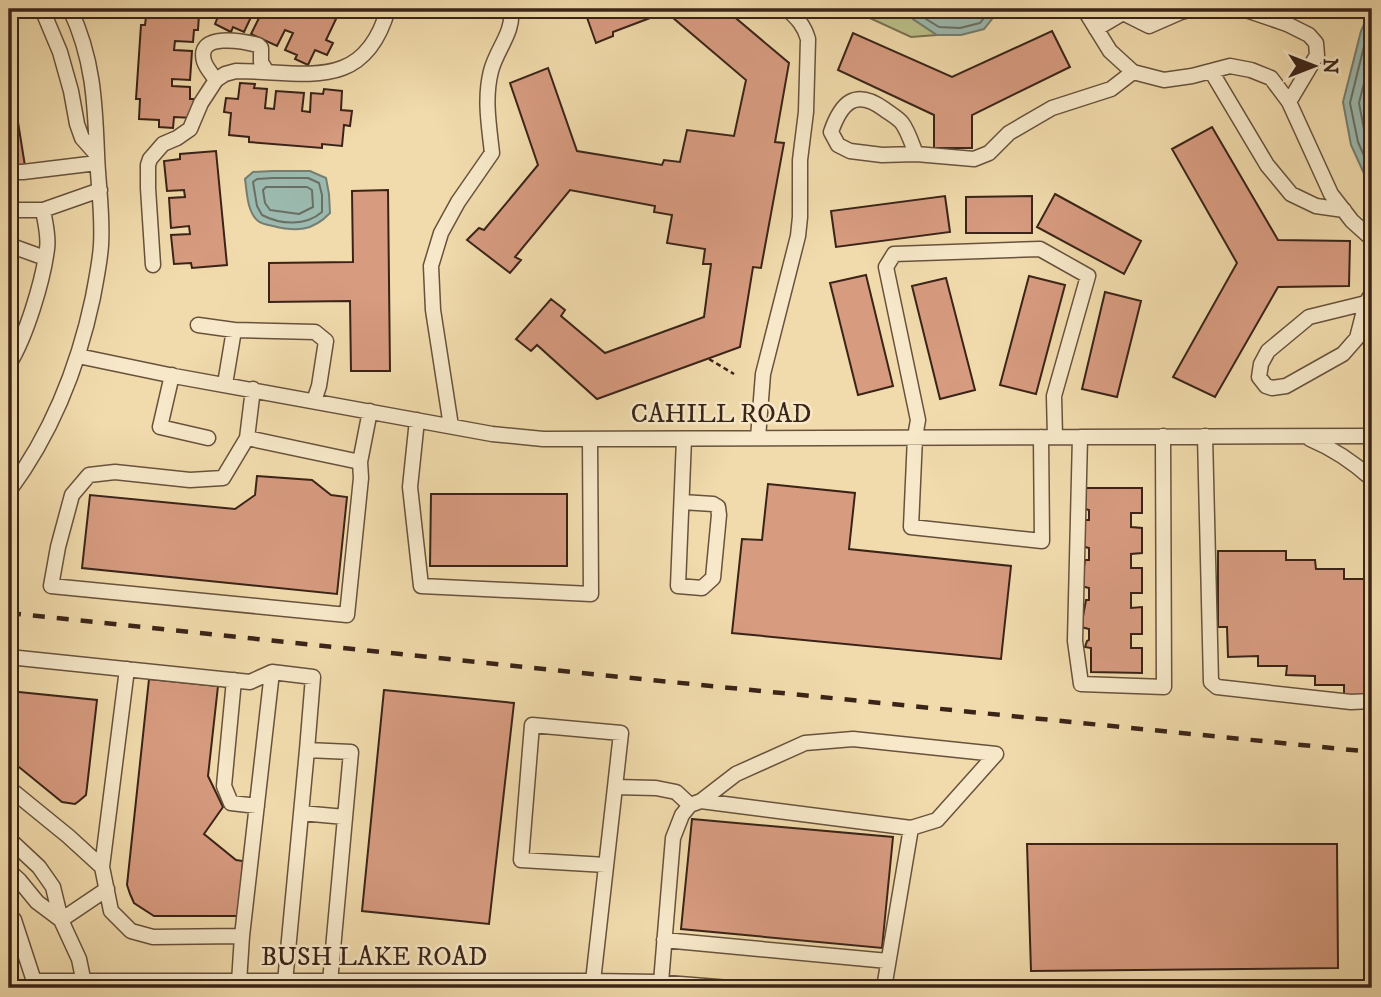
<svg xmlns="http://www.w3.org/2000/svg" width="1381" height="997" viewBox="0 0 1381 997" font-family="'IM FELL DW Pica',serif">
<style>
.green{fill:#bbc089;stroke:#7a7250;stroke-width:2}
.water{fill:#9cbab0;stroke:#757e73;stroke-width:2}
.lines{fill:none;stroke-linecap:round;stroke-linejoin:round}
.shore{stroke:#6b6f64;stroke-width:2}
.building{fill:#d79b80;stroke:#3a2418;stroke-width:2}
.minor-casing{stroke:#68523d;stroke-width:17}
.path{stroke:#3a2418;stroke-width:2.5;stroke-dasharray:5 3.5;stroke-linecap:butt}
.minor{stroke:#f6e8c9;stroke-width:14}
.rail{stroke:#3a2418;stroke-width:4.5;stroke-dasharray:12 12;stroke-linecap:butt}
.labels{text-anchor:middle;dominant-baseline:central;stroke-width:5;stroke-linejoin:round;paint-order:stroke}
.street-label{font-size:26px;fill:#3a2418;stroke:#f6e8c9}
</style>
<rect width="100%" height="100%" fill="#f1dbac"/>
<filter id="stains"><feTurbulence type="fractalNoise" baseFrequency=".00286" numOctaves="4"/><feColorMatrix values="0 0 0 0 .2 0 0 0 0 .09 0 0 0 0 .02 0 0 0 .5 -.17"/></filter>
<radialGradient id="worn" r=".72"><stop offset=".6" stop-color="#630" stop-opacity="0"/><stop offset="1" stop-color="#630" stop-opacity=".3"/></radialGradient>
<!-- green -->
<path class="green" d="M830,9H913V19L937,35L911,37L859,13L837,16Z"/>
<!-- water -->
<path class="water" d="M913,9H1000L984,29L961,35H937L913,19Z
M1371,9H1372V184L1367,180L1351,145L1343,102L1361,31Z
M273,171H310L326,178L329,194L330,213C313,231 296,232 273,226C268,225 262,224 258,221C247,212 247,192 245,179L253,172Z"/>
<g class="lines">
<!-- shore -->
<path class="shore" d="M920,9L921,16L939,27L960,28L980,23L991,9
M1372,23L1367,34L1350,103L1358,142L1372,174
M1372,51L1359,103L1366,140L1372,153
M273,178H308L319,183L322,195V212C306,226 281,225 262,215L257,206L253,182L257,179Z
M266,187H307L312,190L313,207L299,214L270,210L265,203L263,190Z"/>
</g>
<!-- building -->
<path class="building" d="M147,9H183V14L199,15L198,30H194L193,42L175,41L174,50L192,51L190,80L172,79V86L190,87V99H194L193,118L174,117L173,128L159,127V120L139,119L140,99H136L141,25H145Z
M221,9H319L318,11L336,19L326,40L333,43L327,55L315,50L308,65L295,59L297,55L285,50L293,33L285,30L277,46L251,34L259,18L252,15L244,32L233,27L231,32L215,24Z
M584,9H725L789,63L775,142L784,143L761,268L753,267L740,347L597,399L537,345L531,351L516,339L551,299L565,310L561,316L605,353L704,317L711,264H703L705,249L667,243L672,215L654,212L655,206L570,190L515,257L521,260L510,273L467,240L479,228L484,230L538,165L510,83L548,68L577,151L662,165L664,160L680,162L687,130L734,136L746,80L666,12L613,32V36L596,43Z
M1052,31L1070,67L972,115V148H934V115L838,70L853,33L952,77Z
M240,83L255,84L254,88L267,89L265,108L274,109L276,91L304,93L302,111L310,112L311,93L323,94L324,89L342,91L341,110L352,111L350,126L344,125L342,146L322,144V148L249,142V137L229,135L231,113L224,112L226,98L238,99Z
M9,88L15,115L17,116L25,166H9Z
M1212,127L1278,240L1350,241L1349,286L1278,287L1215,397L1173,377L1237,263L1172,149Z
M216,151L227,265L192,268L191,263L174,264L171,235L190,234L189,226L171,228L169,198L185,197L184,190L167,191L164,161L180,159V154Z
M388,190L390,371H351L350,301L269,302V263L353,262L352,191Z
M1055,194L1141,241L1124,274L1037,227Z
M945,196L950,232L836,247L831,211Z
M1032,196V233H966V197Z
M866,275L893,386L858,395L830,283Z
M1029,276L1065,285L1036,394L1000,385Z
M946,278L975,390L940,399L912,286Z
M9,290L15,294L18,303L16,313L9,320Z
M1105,292L1141,301L1117,397L1082,389Z
M257,476L312,480L331,495L347,497L337,594L82,568L90,495L235,509L255,495Z
M768,484L855,493L849,549L1011,566L1001,659L732,633L742,539L762,540Z
M1081,488H1142V513H1131V527L1142,528V553L1131,554V568H1142V593H1131V608L1142,607V634H1131V648H1142V673L1091,672V648L1085,647L1087,641L1089,640V629L1081,627L1086,600H1089V588L1081,586L1085,560H1089V548L1081,546L1085,520H1089V510L1081,508Z
M431,494H567V566H430Z
M1218,551H1286V560H1315L1316,569H1344V579H1372V695H1344V685H1315V676L1286,675L1287,666H1258V656L1228,657L1227,627H1218Z
M149,679L218,686L208,776L223,807L204,834L236,860L243,861L239,916H154L134,903L130,894L127,885Z
M384,690L514,703L489,924L362,911Z
M9,691L97,700L87,787L86,795L79,801L75,804L62,802L19,767L9,763Z
M692,819L893,837L882,948L681,929Z
M1027,844H1337L1338,968L1031,971Z"/>
<g class="lines">
<defs>
<path id="minor" d="M9,9H13
M42,9L60,52L71,91L77,124L82,138L97,155
M420,9L436,10L452,9
M1084,9L1110,51L1133,72L1164,80L1192,76L1230,66L1251,70L1271,78L1289,102L1331,194L1352,221L1372,239
M1243,9L1287,24L1309,35L1316,43L1317,55L1289,102
M1096,29L1123,13L1149,26L1181,12L1193,9
M1211,71L1267,165L1291,194L1316,206L1344,210
M216,80C212,74 206,68 204,61C196,32 243,41 258,45L261,48V62L267,72
M916,154C912,144 908,131 902,123C898,118 889,113 884,109C855,88 841,103 831,132L838,145L850,151L882,155L916,154L974,159L989,153L1009,133L1052,108L1111,89L1133,72
M9,172H23L97,163
M9,210H43
M9,245L45,258
M153,265L148,188V165L150,159L163,144L177,138L190,129L201,103L216,80L225,74L236,71C304,71 364,94 388,9
M1366,303L1309,317L1268,351L1261,364L1259,377L1266,386L1272,388L1286,386L1343,354L1357,338L1366,303L1372,293
M198,325L234,330L315,332L326,341L319,386L314,401
M78,356L174,376L492,434L543,439L1372,436
M9,364C26,337 43,281 47,249C49,236 45,222 43,210L100,190
M172,375L160,427L208,438
M225,384L234,330
M253,389L247,438L223,478L190,480L115,472L89,475L72,495L58,547L51,586L347,615L361,478L360,462L370,411
M417,420L410,487L421,586L591,594L590,439
M451,426L433,310L431,266L441,233L458,202L492,153C489,125 484,99 491,71C497,48 514,33 511,9
M1205,436L1211,682L1217,687L1351,702L1372,701
M1041,437L1042,541L911,527L915,437L918,420L886,267L894,254L1040,249L1088,276L1054,396L1055,437
M1080,437L1075,641L1081,684L1164,687L1163,436
M247,438L360,462
M758,438L763,374L798,236L800,217V160L806,112L808,39C804,25 797,18 787,9
M1310,439C1334,449 1353,462 1372,479
M9,491C52,433 78,368 93,297C96,280 100,262 101,245C103,214 98,184 97,154C95,101 93,58 70,9
M682,502L713,504L718,507L719,515L713,578L702,588L678,586L684,439
M9,657L250,682L272,672L313,677L307,750
M234,680L224,786L231,803L257,806
M9,788L68,836L102,867L127,669
M701,801L911,828
M301,813L345,817
M9,839L39,867L53,887L61,920L79,959L85,988
M606,865L521,860L532,725L621,733L615,787
M102,867L111,911L131,931L153,937L242,936L239,982
M9,871L19,880L37,902L61,920
M9,914L14,920L34,981V988
M61,920L107,889
M242,936L272,672
M664,940L888,961
M34,981H593L655,982L730,988
M593,981L615,787L656,788L676,792L690,805
M285,982L307,750L351,752L330,982
M661,982L673,838L682,815L690,805L701,801L736,774L805,743L853,739L996,754L937,820L911,828L884,988"/>
</defs>
<!-- minor casing -->
<use href="#minor" class="minor-casing"/>
<!-- path -->
<path class="path" d="M709,359L734,374"/>
<!-- minor -->
<use href="#minor" class="minor"/>
<!-- rail -->
<path class="rail" d="M9,613L611,676L1372,752"/>
</g>
<g class="labels">
<!-- street labels -->
<g class="street-label">
<text x="721" y="414">CAHILL ROAD</text>
<text x="374" y="957">BUSH LAKE ROAD</text>
</g>
</g>
<!-- margin -->
<rect width="1381" height="997" fill="none" stroke="#f1dbac" stroke-width="35"/>
<rect x="10" y="10" width="1360" height="976" fill="none" stroke="#3a2418" stroke-width="3.5"/>
<rect x="18" y="18" width="1346" height="962" fill="none" stroke="#3a2418" stroke-width="2"/>
<!-- north arrow -->
<g transform="translate(1314 66) rotate(90)" stroke="#f6e8c9" stroke-width="5" paint-order="stroke">
<path d="M0-5L12 26L0 18L-12 26Z" fill="#3a2418"/>
<text y="-10" font-size="19" font-weight="bold" text-anchor="middle" fill="#3a2418">N</text>
</g>
<rect width="100%" height="100%" filter="url(#stains)"/>
<rect width="100%" height="100%" fill="url(#worn)"/>
</svg>
